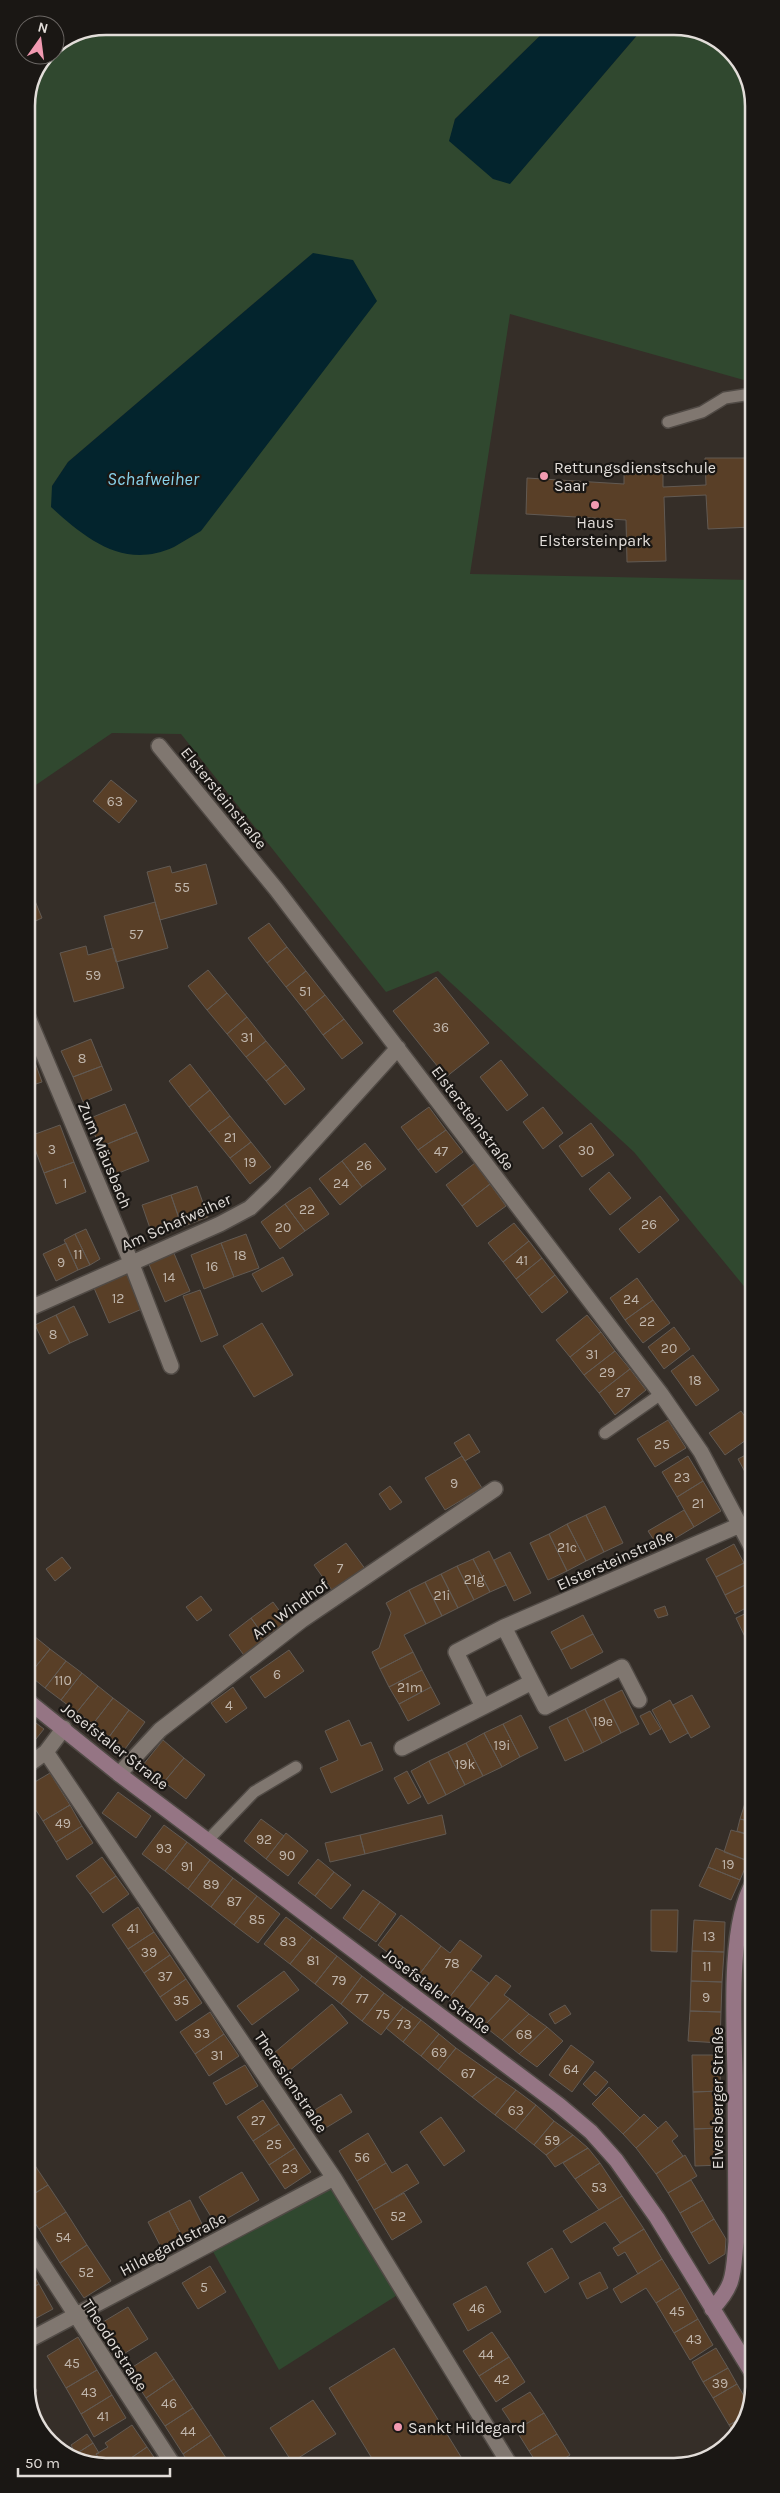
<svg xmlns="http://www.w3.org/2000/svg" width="780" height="2493" viewBox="0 0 780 2493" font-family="Karla,sans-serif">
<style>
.green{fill:#30482f;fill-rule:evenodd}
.water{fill:#03242d}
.building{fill:#593f27;stroke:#625a53}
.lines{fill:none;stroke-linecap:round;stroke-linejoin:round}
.lane-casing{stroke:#504a45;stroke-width:14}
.street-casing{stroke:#504a45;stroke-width:18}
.secondary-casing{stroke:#504a45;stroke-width:18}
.lane{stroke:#807770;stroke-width:11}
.street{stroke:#807770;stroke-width:15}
.secondary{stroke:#957584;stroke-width:15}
.poi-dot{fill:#f19ab1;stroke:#1a1714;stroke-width:2}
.labels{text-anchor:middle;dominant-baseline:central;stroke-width:4.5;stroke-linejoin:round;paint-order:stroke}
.number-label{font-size:14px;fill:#c0b6ac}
.poi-label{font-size:16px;fill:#e2ddd9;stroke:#1a1714;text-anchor:start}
.street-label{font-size:16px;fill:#e2ddd9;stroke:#1a1714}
.water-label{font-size:18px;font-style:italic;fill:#88d2eb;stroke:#1a1714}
.rim{fill:none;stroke:#e2ddd9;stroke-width:2.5}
</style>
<rect width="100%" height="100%" fill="#352e28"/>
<!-- green -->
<path class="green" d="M106,26H550L455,119L450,141L510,183L645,26H680L726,46L751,86V382L510,314L470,574L752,580V1296L634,1152L438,971L386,992L181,734L112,733L27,791L26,106L47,55H55V47ZM313,253L52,486L68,462Z
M332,2182L399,2294L279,2370L211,2248Z"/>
<!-- water -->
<path class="water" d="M550,26H645L510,184L493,179L449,141L455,119Z
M313,253L353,260L377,301L201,531C192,536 183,542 174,547C124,570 86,539 51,507L52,486L68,462Z"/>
<!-- building -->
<path class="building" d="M705,458H752V527L708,529L706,495L664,497L666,561L627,562L626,520L526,514L527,478L624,484V466H663V487L706,485Z
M111,780L137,801L119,823L93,801Z
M206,864L217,904L160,920L147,872L170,866L172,873Z
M31,891L42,918L27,925V893Z
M155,902L168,948L116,962L104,916Z
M269,923L287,947L267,963L248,938Z
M86,946L88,955L113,948L124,988L74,1002L60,953Z
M287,947L306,971L286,987L267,963Z
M208,970L227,993L207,1010L188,986Z
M306,971L325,995L305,1011L286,987Z
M436,977L489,1043L446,1077L393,1011Z
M227,993L247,1017L227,1034L207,1010Z
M325,995L344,1019L323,1035L305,1011Z
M247,1017L266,1041L246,1057L227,1034Z
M344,1019L363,1043L342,1059L323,1035Z
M91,1039L102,1066L73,1077L61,1051Z
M266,1041L286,1065L266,1081L246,1057Z
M31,1051L42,1082L27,1087V1052Z
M501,1060L528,1095L507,1111L480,1077Z
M190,1064L210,1090L189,1107L169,1081Z
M286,1065L305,1089L285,1105L266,1081Z
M102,1066L112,1090L83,1102L73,1077Z
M210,1090L230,1116L209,1132L189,1107Z
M125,1104L137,1132L100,1147L88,1119Z
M429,1107L446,1130L418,1150L401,1127Z
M543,1107L563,1133L543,1149L523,1122Z
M230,1116L251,1142L230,1158L209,1132Z
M591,1123L614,1155L582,1177L559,1146Z
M60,1125L74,1162L44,1173L30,1136Z
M446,1130L463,1152L436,1173L418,1150Z
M137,1132L149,1161L111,1176L100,1147Z
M251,1142L271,1167L250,1184L230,1158Z
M365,1143L386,1169L362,1187L342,1161Z
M342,1161L362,1187L340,1205L319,1179Z
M74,1162L86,1192L56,1204L44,1173Z
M475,1163L490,1184L462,1206L446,1185Z
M609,1172L631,1198L610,1215L589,1189Z
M490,1184L506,1206L477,1227L462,1206Z
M197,1186L208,1217L182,1227L171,1195Z
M310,1187L329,1214L305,1231L285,1204Z
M171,1195L182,1227L153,1237L142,1205Z
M660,1196L679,1220L639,1253L619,1229Z
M285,1204L305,1231L280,1249L261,1222Z
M514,1223L529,1241L503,1262L488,1243Z
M86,1229L100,1259L90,1265L75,1234Z
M75,1234L90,1265L78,1270L64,1240Z
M246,1234L259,1268L234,1277L221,1243Z
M529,1241L542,1258L516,1279L503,1262Z
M66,1243L78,1270L56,1281L43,1254Z
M221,1243L234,1277L204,1289L191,1255Z
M173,1251L190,1291L165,1302L148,1262Z
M283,1257L293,1275L262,1292L252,1274Z
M542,1258L555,1275L529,1296L516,1279Z
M126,1273L142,1309L109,1323L94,1288Z
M555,1275L568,1292L542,1313L529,1296Z
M637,1278L653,1300L625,1320L610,1298Z
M200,1290L218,1335L201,1342L183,1296Z
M653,1300L670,1323L643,1343L625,1320Z
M74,1306L88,1335L70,1343L56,1315Z
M56,1315L70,1343L49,1354L35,1325Z
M587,1315L601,1332L570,1357L556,1340Z
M262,1323L293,1375L254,1397L223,1346Z
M674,1327L690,1349L664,1369L648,1347Z
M601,1332L615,1351L584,1375L570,1357Z
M615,1351L630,1369L599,1393L584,1375Z
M693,1355L719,1390L696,1406L671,1371Z
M630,1369L646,1390L615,1415L599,1393Z
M741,1411L753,1428V1435L725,1455L709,1433Z
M668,1420L686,1448L655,1467L637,1439Z
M469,1434L480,1452L465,1461L454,1443Z
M753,1451V1487L738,1459Z
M462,1456L482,1488L445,1510L425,1478Z
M688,1456L703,1481L677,1497L662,1472Z
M703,1481L721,1511L694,1527L677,1497Z
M390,1486L402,1502L390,1510L379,1494Z
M605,1506L623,1543L604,1552L586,1515Z
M684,1510L694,1527L659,1548L648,1531Z
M586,1515L604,1552L586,1561L567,1524Z
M567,1524L586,1561L567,1571L549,1534Z
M549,1534L567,1571L548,1580L530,1543Z
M346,1543L366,1570L334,1593L314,1565Z
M734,1544L744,1563L716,1577L706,1559Z
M489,1551L506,1585L490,1592L473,1559Z
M510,1552L531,1593L514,1601L494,1560Z
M62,1557L71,1568L55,1581L46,1569Z
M473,1559L490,1592L474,1600L457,1566Z
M744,1563L753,1581L725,1595L716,1577Z
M457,1566L474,1600L458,1608L441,1574Z
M441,1574L458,1608L442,1616L425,1582Z
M753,1581V1604L735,1614L725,1595Z
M425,1582L442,1616L426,1624L409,1590Z
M409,1590L426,1624L404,1635L413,1652L380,1669L372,1652L379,1648L391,1613L386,1603Z
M201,1596L212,1610L197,1621L186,1607Z
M273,1602L290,1625L268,1642L251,1618Z
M665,1606L668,1615L658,1618L654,1610Z
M753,1610V1636L746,1639L736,1618Z
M583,1615L593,1634L561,1650L551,1632Z
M251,1618L268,1642L246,1658L229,1635Z
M593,1634L603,1652L571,1669L561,1650Z
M34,1636L50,1649L29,1675L28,1644Z
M753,1636V1654H752L746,1639Z
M50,1649L66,1661L45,1688L29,1675Z
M289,1650L304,1671L265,1698L250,1677Z
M413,1652L422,1670L389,1687L380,1669Z
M66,1661L82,1673L61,1700L45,1688Z
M422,1670L431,1687L399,1704L389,1687Z
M82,1673L98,1686L77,1712L61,1700Z
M98,1686L113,1698L93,1724L77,1712Z
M233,1687L247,1708L226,1723L211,1703Z
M431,1687L440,1704L408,1721L399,1704Z
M622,1690L639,1724L621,1733L604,1699Z
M692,1695L710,1727L691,1738L673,1705Z
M113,1698L129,1710L109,1737L93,1724Z
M604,1699L621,1733L602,1743L585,1709Z
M670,1700L688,1733L670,1743L652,1710Z
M585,1709L602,1743L584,1752L567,1718Z
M129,1710L145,1722L125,1749L109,1737Z
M650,1711L661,1729L650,1735L640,1716Z
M521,1715L538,1748L520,1757L503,1724Z
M28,1717L44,1729L28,1749Z
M567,1718L584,1752L565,1761L549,1727Z
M349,1720L361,1746L371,1742L383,1770L331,1793L320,1768L338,1760L325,1731Z
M503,1724L520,1757L502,1767L484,1733Z
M484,1733L502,1767L483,1776L466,1743Z
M163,1740L184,1758L164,1782L143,1765Z
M466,1743L483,1776L465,1785L448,1752Z
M448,1752L465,1785L446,1795L429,1761Z
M184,1758L205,1775L186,1799L164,1782Z
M429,1761L446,1795L428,1804L411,1771Z
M407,1771L421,1797L408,1804L394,1778Z
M50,1773L70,1805L43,1821L28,1798V1786Z
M751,1780L753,1781V1802L746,1800Z
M118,1792L151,1816L136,1838L102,1813Z
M746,1800L753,1802V1822L740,1819Z
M70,1805L82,1826L56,1842L43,1821Z
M442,1815L446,1834L365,1854L360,1835Z
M261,1819L284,1836L266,1859L244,1841Z
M740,1819L753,1822V1836L737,1831Z
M164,1825L187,1842L165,1871L142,1854Z
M82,1826L93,1843L67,1860L56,1842Z
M731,1830L753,1836V1845L748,1861L724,1852Z
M286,1833L308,1851L288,1876L266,1859Z
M360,1835L365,1854L330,1862L325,1843Z
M187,1842L210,1860L188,1889L165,1871Z
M716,1848L748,1861L740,1880L708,1867Z
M102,1857L116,1876L90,1894L76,1876Z
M318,1859L334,1872L315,1896L298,1883Z
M210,1860L233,1878L211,1907L188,1889Z
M708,1867L740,1880L731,1900L699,1886Z
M334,1872L351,1885L331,1909L315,1896Z
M116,1876L129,1894L103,1913L90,1894Z
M233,1878L257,1896L234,1925L211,1907Z
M363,1890L380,1902L359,1930L343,1918Z
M257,1896L280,1914L258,1943L234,1925Z
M380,1902L396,1914L376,1942L359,1930Z
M138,1907L154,1932L128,1949L112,1925Z
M651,1910H678L677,1952L651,1951Z
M401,1915L441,1946L418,1976L378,1945Z
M286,1917L312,1937L290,1964L264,1944Z
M694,1920L725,1922L724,1952L692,1951Z
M154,1932L170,1955L144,1973L128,1949Z
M312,1937L337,1956L315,1984L290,1964Z
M460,1940L482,1956L448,1999L418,1976L441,1946L450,1953Z
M692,1951L724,1952L722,1982L691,1981Z
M170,1955L186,1979L160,1997L144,1973Z
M337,1956L362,1976L341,2004L315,1984Z
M752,1964H753V1990L751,1989Z
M471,1970L489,1983L466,2012L448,1999Z
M284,1971L299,1990L252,2025L237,2006Z
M496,1975L511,1986L504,1995L510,1999L484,2026L466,2012Z
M362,1976L384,1993L362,2021L341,2004Z
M186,1979L202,2003L176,2021L160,1997Z
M691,1981L722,1982L721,2012L690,2011Z
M751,1989L753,1990V2015L750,2014Z
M384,1993L403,2007L381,2035L362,2021Z
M510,1999L529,2014L502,2040L484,2026Z
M332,2004L348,2023L289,2071L274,2053Z
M565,2005L571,2014L555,2024L549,2014Z
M403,2007L421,2020L403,2042L386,2028Z
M690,2011L721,2012L720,2043L688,2041Z
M210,2012L224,2034L195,2054L180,2032Z
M529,2014L547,2027L519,2054L502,2040Z
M750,2014L753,2015V2040H749Z
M421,2020L439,2034L421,2056L403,2042Z
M547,2027L563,2041L537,2067L519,2054Z
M224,2034L239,2056L209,2076L195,2054Z
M439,2034L456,2048L438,2070L421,2056Z
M749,2040H753V2065H749Z
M571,2045L594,2062L572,2092L549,2075Z
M456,2048L497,2077L472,2097L438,2070Z
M692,2055H719L721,2091L693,2092Z
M245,2065L258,2086L226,2105L213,2083Z
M749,2065H753V2090H748Z
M595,2071L608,2082L596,2096L583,2084Z
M497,2077L516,2090L495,2115L472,2097Z
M609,2087L640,2118L623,2134L592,2104Z
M516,2090L536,2105L515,2130L495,2115Z
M748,2090H753V2115H747Z
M721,2091L722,2128L694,2129L693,2092Z
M341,2094L352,2112L324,2129L313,2111Z
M263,2100L279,2124L253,2141L237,2117Z
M536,2105L554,2121L534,2145L515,2130Z
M644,2114L658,2128L636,2148L623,2134Z
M747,2115H753V2140H746Z
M441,2117L465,2151L444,2166L420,2132Z
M554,2121L573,2135L546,2155L534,2145Z
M666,2121L678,2136L672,2141L683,2156L656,2174L636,2148Z
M279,2124L295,2148L269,2165L253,2141Z
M722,2128L723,2165L695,2166L694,2129Z
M368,2133L386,2163L357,2181L339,2151Z
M573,2135L588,2148L555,2167L546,2155Z
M295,2148L311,2172L285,2189L269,2165Z
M588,2148L600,2163L575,2179L563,2163Z
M685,2155L697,2176L668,2193L656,2174Z
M753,2155L754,2188L749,2189L747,2156Z
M32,2161L48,2185L29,2197V2164Z
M386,2163L392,2173L407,2164L419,2183L374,2210L357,2181Z
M600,2163L622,2196L599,2210L575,2179Z
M242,2172L259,2200L216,2225L199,2197Z
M691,2180L703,2200L680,2213L668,2193Z
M48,2185L66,2212L39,2229L29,2214V2197Z
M754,2188V2207L751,2208L749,2189Z
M404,2193L422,2222L392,2240L374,2210Z
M622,2196L644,2229L620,2243L605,2222L571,2243L563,2231Z
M190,2200L205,2230L184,2240L169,2211Z
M703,2200L714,2219L691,2233L680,2213Z
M754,2207V2246L747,2247L751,2208Z
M169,2211L184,2240L163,2251L148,2222Z
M66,2212L87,2245L60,2263L39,2229Z
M714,2219L726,2239L725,2254L709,2264L691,2233Z
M644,2229L662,2259L638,2274L625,2252L618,2256L613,2248Z
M87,2245L111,2281L84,2298L60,2263Z
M754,2246V2264L750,2265L747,2247Z
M552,2248L569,2278L545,2293L527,2263Z
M662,2259L680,2288L656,2303L646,2288L621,2303L613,2289Z
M754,2264V2290L750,2265Z
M29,2266L39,2284L29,2289Z
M210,2266L226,2292L198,2309L182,2283Z
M600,2272L608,2288L587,2299L579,2283Z
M39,2284L53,2309L29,2322V2289Z
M486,2286L501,2312L468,2331L453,2304Z
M680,2288L698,2319L674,2333L656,2303Z
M128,2307L148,2339L117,2358L98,2325Z
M698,2319L713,2345L690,2360L674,2333Z
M492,2332L509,2357L479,2376L463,2351Z
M78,2337L97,2370L66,2388L47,2356Z
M394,2348L466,2465H376L329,2388Z
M716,2348L728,2368L703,2382L692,2362Z
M156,2352L174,2379L146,2398L128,2370Z
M509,2357L525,2382L496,2402L479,2376Z
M728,2368L737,2384L713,2398L703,2382Z
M97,2370L112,2395L81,2414L66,2388Z
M29,2378L37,2391L29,2396Z
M174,2379L193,2408L165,2426L146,2398Z
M737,2384L748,2403L744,2417L729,2425L713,2398Z
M530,2392L544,2413L516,2430L502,2409Z
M112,2395L126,2418L94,2437L81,2414Z
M313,2400L336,2434L292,2462L270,2428Z
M193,2408L211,2435L183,2454L165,2426Z
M544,2413L557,2434L529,2451L516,2430Z
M744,2417L737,2436L736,2437L729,2425Z
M132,2425L147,2447L121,2465L116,2458L104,2466L96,2454L108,2447L105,2443Z
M87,2434L93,2443L76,2454L71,2445Z
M557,2434L570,2455L555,2465H538L529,2451Z
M211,2435L226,2458L213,2466H191L183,2454Z
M93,2443L99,2453L96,2454L98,2457L90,2462L79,2458L76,2454Z
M147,2447L160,2466H122L121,2465Z"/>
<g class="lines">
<defs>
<path id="lane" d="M668,422L702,412L725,398L751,394
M605,1433L661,1394
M208,1840L254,1792L296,1767"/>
<path id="street" d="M159,746L276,889L661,1394L701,1452L753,1550
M27,1015L131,1262L171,1366
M28,1309L220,1224L250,1208L273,1186L398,1048
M532,1682L545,1707L622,1667L639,1700
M483,1707L532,1682L504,1627
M402,1748L483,1707L456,1652L504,1627L740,1525
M46,1752L334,2178L510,2465
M28,1765L46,1752L64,1728
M119,1774L160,1730L302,1620L495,1489
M29,2243L174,2466
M29,2340L334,2178"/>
<path id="secondary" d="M28,1701L119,1774L559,2105L591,2132L616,2160L657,2218L754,2376
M712,2309C735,2285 733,2274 736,2242C736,2186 735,2130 735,2075C734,2024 728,1925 753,1883"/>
</defs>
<!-- lane casing -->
<use href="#lane" class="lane-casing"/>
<!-- street casing -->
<use href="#street" class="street-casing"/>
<!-- secondary casing -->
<use href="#secondary" class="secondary-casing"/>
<!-- lane -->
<use href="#lane" class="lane"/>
<!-- street -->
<use href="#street" class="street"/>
<!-- secondary -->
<use href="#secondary" class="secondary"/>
</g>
<!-- markers -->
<g class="poi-dot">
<circle cx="544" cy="476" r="5"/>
<circle cx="595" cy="505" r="5"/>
<circle cx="398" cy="2427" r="5"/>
</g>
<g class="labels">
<!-- number labels -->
<g class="number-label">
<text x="115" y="801">63</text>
<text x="182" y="887">55</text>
<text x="136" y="934">57</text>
<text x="93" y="975">59</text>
<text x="305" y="991">51</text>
<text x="441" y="1027">36</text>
<text x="247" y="1037">31</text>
<text x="82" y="1058">8</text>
<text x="230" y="1137">21</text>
<text x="52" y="1149">3</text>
<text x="586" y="1150">30</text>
<text x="441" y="1151">47</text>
<text x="250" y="1162">19</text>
<text x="364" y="1165">26</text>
<text x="65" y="1183">1</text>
<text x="341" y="1183">24</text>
<text x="307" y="1209">22</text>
<text x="649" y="1224">26</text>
<text x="283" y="1227">20</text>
<text x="78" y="1254">11</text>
<text x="240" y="1255">18</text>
<text x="522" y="1260">41</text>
<text x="61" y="1262">9</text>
<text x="212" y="1266">16</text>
<text x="169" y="1277">14</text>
<text x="118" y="1298">12</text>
<text x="631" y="1299">24</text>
<text x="647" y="1321">22</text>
<text x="53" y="1334">8</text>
<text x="669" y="1348">20</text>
<text x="592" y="1354">31</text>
<text x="607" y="1372">29</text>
<text x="695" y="1380">18</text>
<text x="623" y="1392">27</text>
<text x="662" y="1444">25</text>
<text x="682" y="1477">23</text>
<text x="454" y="1483">9</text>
<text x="698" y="1503">21</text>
<text x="567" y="1547">21c</text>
<text x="340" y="1568">7</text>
<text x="474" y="1579">21g</text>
<text x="442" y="1595">21i</text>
<text x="277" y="1674">6</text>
<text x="63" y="1680">110</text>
<text x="410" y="1687">21m</text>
<text x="229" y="1705">4</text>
<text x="603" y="1721">19e</text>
<text x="502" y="1745">19i</text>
<text x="465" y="1764">19k</text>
<text x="63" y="1823">49</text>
<text x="264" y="1839">92</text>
<text x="164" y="1848">93</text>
<text x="287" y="1855">90</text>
<text x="728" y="1864">19</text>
<text x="187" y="1866">91</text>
<text x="211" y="1884">89</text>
<text x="234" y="1901">87</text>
<text x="257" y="1919">85</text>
<text x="133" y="1928">41</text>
<text x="709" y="1936">13</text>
<text x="288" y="1941">83</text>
<text x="149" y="1952">39</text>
<text x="313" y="1960">81</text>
<text x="452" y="1963">78</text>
<text x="707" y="1966">11</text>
<text x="165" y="1976">37</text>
<text x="339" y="1980">79</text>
<text x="706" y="1997">9</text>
<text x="362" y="1998">77</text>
<text x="181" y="2000">35</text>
<text x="383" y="2014">75</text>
<text x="404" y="2024">73</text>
<text x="202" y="2033">33</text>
<text x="524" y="2034">68</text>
<text x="439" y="2052">69</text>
<text x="217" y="2055">31</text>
<text x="571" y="2069">64</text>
<text x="468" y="2073">67</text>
<text x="516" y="2110">63</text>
<text x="258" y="2120">27</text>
<text x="552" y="2140">59</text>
<text x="274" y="2144">25</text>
<text x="362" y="2157">56</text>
<text x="290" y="2168">23</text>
<text x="599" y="2187">53</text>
<text x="398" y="2216">52</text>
<text x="63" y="2237">54</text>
<text x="86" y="2272">52</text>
<text x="204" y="2287">5</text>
<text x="477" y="2308">46</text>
<text x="677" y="2311">45</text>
<text x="694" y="2339">43</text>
<text x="486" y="2354">44</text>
<text x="72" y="2363">45</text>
<text x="502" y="2379">42</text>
<text x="720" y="2383">39</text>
<text x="89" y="2392">43</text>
<text x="169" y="2403">46</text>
<text x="103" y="2416">41</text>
<text x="188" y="2431">44</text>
</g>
<!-- poi labels -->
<g class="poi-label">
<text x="554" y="467">Rettungsdienstschule<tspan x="554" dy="18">Saar</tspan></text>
<text x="595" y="522" text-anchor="middle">Haus<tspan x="595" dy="18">Elstersteinpark</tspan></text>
<text x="408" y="2427">Sankt Hildegard</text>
</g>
<!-- street labels -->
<g class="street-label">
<text transform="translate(224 798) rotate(51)">Elstersteinstraße</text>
<text transform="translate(473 1118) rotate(53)">Elstersteinstraße</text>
<text transform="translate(105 1155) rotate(67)">Zum Mäusbach</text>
<text transform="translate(176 1222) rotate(-24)">Am Schafweiher</text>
<text transform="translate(615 1560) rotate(-24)">Elstersteinstraße</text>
<text transform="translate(290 1609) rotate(-36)">Am Windhof</text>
<text transform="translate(115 1746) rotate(38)">Josefstaler Straße</text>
<text transform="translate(437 1991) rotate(37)">Josefstaler Straße</text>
<text transform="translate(291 2082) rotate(56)">Theresienstraße</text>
<text transform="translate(717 2098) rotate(-90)">Elversberger Straße</text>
<text transform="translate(173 2244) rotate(-28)">Hildegardstraße</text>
<text transform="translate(115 2345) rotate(57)">Theodorstraße</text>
</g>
<!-- water labels -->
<g class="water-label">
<text x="153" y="479">Schafweiher</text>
</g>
</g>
<!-- crop -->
<path d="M0 0H780V2493H0ZM106 35H674A71 71 0 0 1 745 106V2387A71 71 0 0 1 674 2458H106A71 71 0 0 1 35 2387V106A71 71 0 0 1 106 35Z" fill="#1a1714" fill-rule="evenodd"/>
<path class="rim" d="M106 35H674A71 71 0 0 1 745 106V2387A71 71 0 0 1 674 2458H106A71 71 0 0 1 35 2387V106A71 71 0 0 1 106 35Z"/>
<!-- north arrow -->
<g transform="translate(40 40) rotate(14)"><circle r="24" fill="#1a1714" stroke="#6a6663"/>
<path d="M0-4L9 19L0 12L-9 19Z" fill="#f19ab1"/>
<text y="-8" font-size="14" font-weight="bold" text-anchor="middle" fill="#e2ddd9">N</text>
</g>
<!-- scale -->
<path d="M18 2468v8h152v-8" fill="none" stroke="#e2ddd9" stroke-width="2.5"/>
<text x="25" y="2468" font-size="15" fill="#e2ddd9" stroke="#1a1714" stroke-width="4" paint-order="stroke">50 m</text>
</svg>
